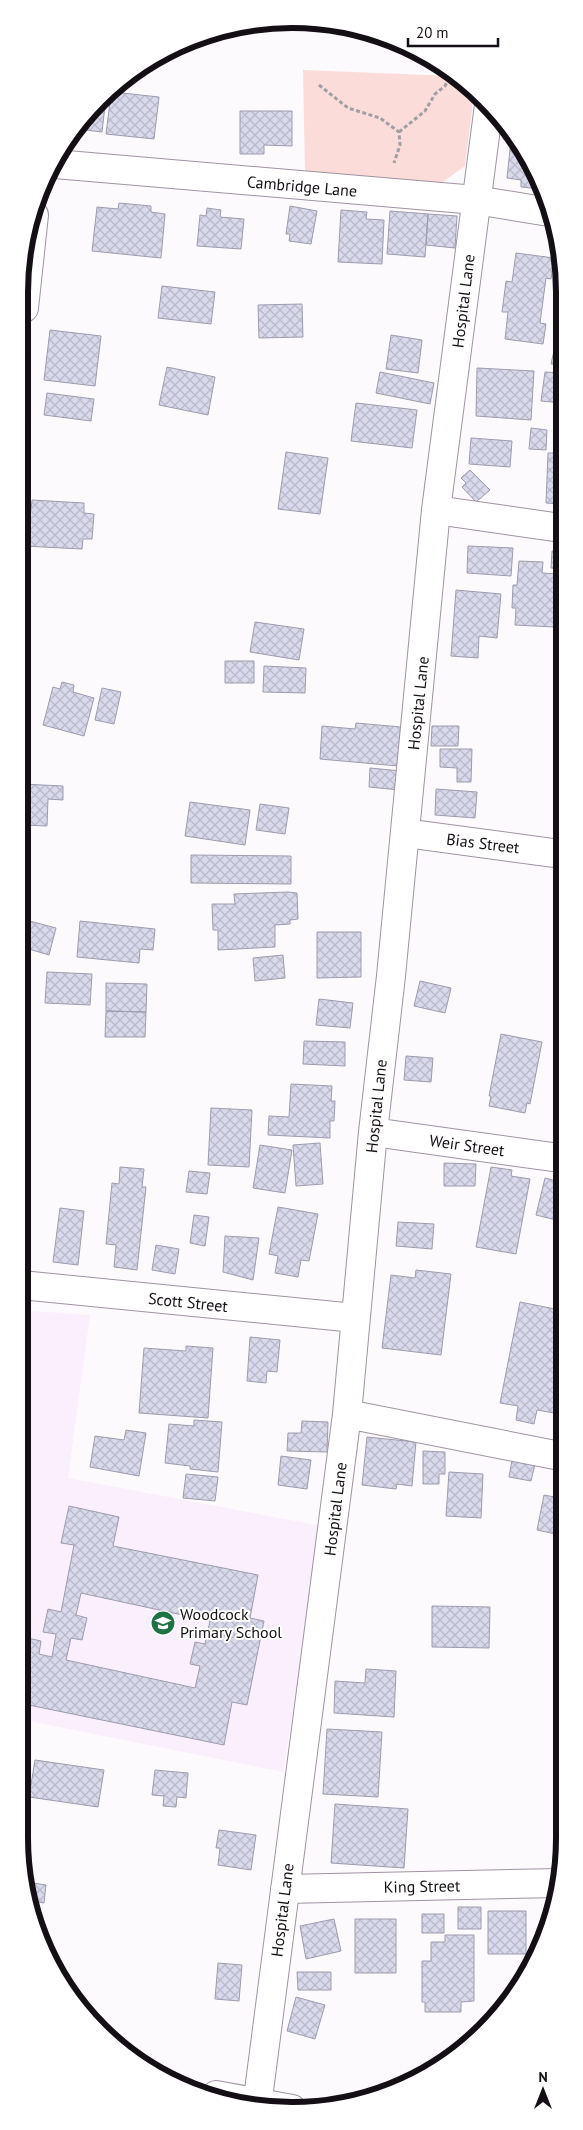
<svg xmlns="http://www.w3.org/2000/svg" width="583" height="2130" viewBox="0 0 583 2130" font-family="'PT Sans',sans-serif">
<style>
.built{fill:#faeffc}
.park{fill:#fbdcd8}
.building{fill:url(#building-cross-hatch);stroke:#9d9cae;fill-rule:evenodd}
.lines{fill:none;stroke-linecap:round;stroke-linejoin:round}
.minor-casing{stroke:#9f93a2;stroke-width:30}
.path{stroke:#a29ea3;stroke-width:3;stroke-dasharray:4 2.5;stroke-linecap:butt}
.minor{stroke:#fff;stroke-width:28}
.labels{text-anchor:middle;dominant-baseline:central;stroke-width:4;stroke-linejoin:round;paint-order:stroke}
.street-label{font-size:16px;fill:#140f14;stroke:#fff}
.poi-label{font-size:16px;fill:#140f14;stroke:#fff;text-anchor:start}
.rim{fill:none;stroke:#140f14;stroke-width:6}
</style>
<defs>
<pattern id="building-cross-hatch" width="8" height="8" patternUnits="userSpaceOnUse" patternTransform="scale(1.25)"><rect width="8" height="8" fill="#d9d9ec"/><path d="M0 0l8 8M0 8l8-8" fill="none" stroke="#b9b9ca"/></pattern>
</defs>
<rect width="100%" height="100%" fill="#fdfafe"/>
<!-- built -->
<path class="built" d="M20,1310L90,1315L68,1478L322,1526L283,1772L19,1719Z"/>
<!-- park -->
<path class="park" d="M303,70L453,76L474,93L465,166L440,184L305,172Z"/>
<!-- building -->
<path class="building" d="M113,92L159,97L154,139L106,134L111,94Z
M106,98L102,132L76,129Z
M240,111H292V146L264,145V154H240Z
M504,124L536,171L542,189L521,187V180L507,178L511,140L503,139Z
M119,203L151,206V212L165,214L161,258L92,251L97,207L118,209Z
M290,206L317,211L311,244L289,241L290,234H286Z
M207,208L221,210L220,217L244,219L241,249L197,246L200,215L206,216Z
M341,210L367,212L366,219L384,220L382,264L338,262Z
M390,211L428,214L425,257L387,254Z
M428,214L457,216L455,248L426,245Z
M516,253L554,258L551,279L546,278L540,323L546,324L543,344L505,339L508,312H502L506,281L512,282Z
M162,286L215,292L211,324L158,318Z
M302,304L303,337L259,338L258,305Z
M562,322V366L551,364L555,346L559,347Z
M50,330L101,336L95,386L44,380Z
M391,335L422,340L418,373L386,369Z
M167,367L215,377L208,415L159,405Z
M477,368L534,371L531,420L476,416Z
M380,372L434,383L430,404L376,393Z
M545,372L562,373V403L541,401Z
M47,393L94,399L91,421L44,415Z
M356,403L417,410L412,448L351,441Z
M562,415V453L558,452Z
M531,428L547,430L546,450L529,449Z
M471,438L512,441L510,467L469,464Z
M286,452L328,458L320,514L278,509Z
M548,453H560L562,504L546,503Z
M470,470L490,490L476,502L462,487L466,483L461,478Z
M32,500L84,503V513L94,514L92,539H83L82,549L23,546V518L25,510H31Z
M468,546L513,548L511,576L467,573Z
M552,551L561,552V581H560L561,569L551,568Z
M519,561L543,562L542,573L557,574L554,627L515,625L516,608H512L513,585H517Z
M456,590L501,594L497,638L479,636L478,658L451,656Z
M255,622L304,629L299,660L250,652Z
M225,661H254V683H225Z
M264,666L306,668L305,693L263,692Z
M62,682L74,685L73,692L94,698L84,736L43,725L53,687L60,689Z
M102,688L121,692L114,724L95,720Z
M356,723L401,727L398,766L320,759L322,726L355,729Z
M432,726H459L458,746H431Z
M440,749H472L471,782H457V768L440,767Z
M370,768L401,771L399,790L369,787Z
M22,784L63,786V800L48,799L47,826L22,825Z
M436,789L477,792L475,818L435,815Z
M190,802L250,810L245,845L185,836Z
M260,804L289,808L285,834L256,830Z
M191,855L291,856V884L191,883Z
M288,892L297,893L298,919L290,920V924L275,925V947L218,950V930H213L212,904H235L234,894Z
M22,919L56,928L49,955L22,947Z
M80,921L155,929L153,950L140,949L139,963L77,957Z
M317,932H361V977L317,978Z
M283,955L285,978L255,981L253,958Z
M47,972L92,974L90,1005L45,1003Z
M420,981L451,988L445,1013L414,1006Z
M106,983L147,984L146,1012L106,1011Z
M319,999L353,1003L350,1028L316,1025Z
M106,1011L146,1012L145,1037H105Z
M501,1034L542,1042L530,1104L527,1103L525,1113L489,1106L491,1096H489Z
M304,1041L345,1042V1066L303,1064Z
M406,1056L433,1058L431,1082L404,1080Z
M291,1084L332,1086L331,1101H335L334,1121H330V1138L268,1135L269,1116L289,1117Z
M211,1108L252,1110L249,1167L208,1165Z
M320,1143L323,1184L296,1186L293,1145Z
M260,1145L292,1150L285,1193L253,1188Z
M444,1163L476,1164L475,1186H444Z
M120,1167L144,1169L142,1187H146L137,1270L114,1267L116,1245L106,1244L112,1183L119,1184Z
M491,1167L512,1170L511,1176L530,1179L516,1254L476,1247Z
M189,1171L210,1173L207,1194L186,1192Z
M545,1178L560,1182V1221L536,1215Z
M278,1207L318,1214L309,1261L301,1260L298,1277L275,1273L278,1256L269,1254Z
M60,1208L84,1211L78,1265L53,1262Z
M194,1215L209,1217L205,1246L190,1243Z
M398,1222L434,1224L432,1249L396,1246Z
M225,1236L259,1238L253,1280L223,1272Z
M156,1245L179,1249L175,1274L152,1270Z
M416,1270L451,1274L441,1355L382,1348L391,1275L415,1278Z
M520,1302L560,1310V1383L554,1413L537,1410L534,1424L516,1420L518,1406L500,1403Z
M250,1337L280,1340L277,1372L267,1371L266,1383L247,1381Z
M186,1346L213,1348L208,1418L139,1413L144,1348L186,1351Z
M194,1420L222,1422L218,1472L190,1469V1466L165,1463L169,1424L194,1426Z
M302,1421L328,1422L327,1452L287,1451L288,1433H301Z
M126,1430L146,1433L139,1476L90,1467L95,1436L124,1440Z
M367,1437L416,1442L412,1486L397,1484L396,1489L362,1485Z
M423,1451L445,1452V1474H439V1484H423Z
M281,1456L311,1460L307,1489L278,1485Z
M512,1460L535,1464L531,1481L509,1477Z
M449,1472L483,1474L481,1518L446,1516Z
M186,1474L218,1477L215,1501L183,1498Z
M544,1495L560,1498V1535L537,1530Z
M69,1506L119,1517L113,1546L258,1575L250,1618L264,1621L247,1705L232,1702L224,1745L19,1703V1636L41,1641L39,1654L52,1657L56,1634L43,1632L48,1609L61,1612L74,1545L61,1543ZM81,1593L210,1621L205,1644L195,1642L190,1664L200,1666L195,1688L66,1660L71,1638L82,1640L87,1618L76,1615Z
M432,1606L490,1607L489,1648L432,1647Z
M366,1669L396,1671L394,1717L334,1713L335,1681L365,1683Z
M327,1729L382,1732L378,1797L323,1794Z
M35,1760L104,1770L98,1807L29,1797Z
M155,1770L188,1773L186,1798L177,1797L176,1807L163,1806L164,1796L152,1795Z
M335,1804L408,1809L404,1868L331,1863Z
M219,1830L256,1835L251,1870L218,1865L220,1848H216Z
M27,1882L46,1885L44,1903L31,1901Z
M458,1907H481V1929H458Z
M545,1907H553L545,1929Z
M488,1911H526V1954H488Z
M422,1914H444V1933H422Z
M334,1919L341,1951L306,1959L300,1926Z
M355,1919H396V1973H355Z
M445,1935H474V2001L461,2002V2012H425V2002H422V1961H431V1942H445Z
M218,1963L242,1965L239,2001L215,1999Z
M297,1972H331V1990H298Z
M296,1997L325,2005L315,2039L287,2031Z
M86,2018H103V2031L87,2019Z"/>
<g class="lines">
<defs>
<path id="minor" d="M55,164L476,200L549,212
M24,308L34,215
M436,510L561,528
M405,833L561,854
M373,1132L560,1158
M21,1285L355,1318
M347,1414L560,1456
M285,1889L559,1883
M216,2095L292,2109
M257,2106L347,1414L373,1132L391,976L436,510L489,105"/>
</defs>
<!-- minor casing -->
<use href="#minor" class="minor-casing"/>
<!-- path -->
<path class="path" d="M319,85L348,108L380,118L399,132L400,145L394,163
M399,132L425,111L435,94L445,86L450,76"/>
<!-- minor -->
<use href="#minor" class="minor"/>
</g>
<!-- icons -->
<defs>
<symbol id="school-disc" viewBox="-11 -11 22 22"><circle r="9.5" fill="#1f7243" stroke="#fff"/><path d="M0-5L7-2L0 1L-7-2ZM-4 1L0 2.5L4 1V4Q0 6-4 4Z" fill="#fff"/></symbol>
</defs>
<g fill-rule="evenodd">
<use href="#school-disc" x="149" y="1609" width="28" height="28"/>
</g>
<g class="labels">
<!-- street labels -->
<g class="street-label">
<text transform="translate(302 186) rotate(5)">Cambridge Lane</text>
<text transform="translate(463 301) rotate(-83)">Hospital Lane</text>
<text transform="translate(418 703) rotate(-84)">Hospital Lane</text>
<text transform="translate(483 843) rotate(7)">Bias Street</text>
<text transform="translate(376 1106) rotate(-84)">Hospital Lane</text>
<text transform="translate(467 1145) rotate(8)">Weir Street</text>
<text transform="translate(188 1302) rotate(6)">Scott Street</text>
<text transform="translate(335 1509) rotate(-83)">Hospital Lane</text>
<text transform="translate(422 1886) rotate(-1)">King Street</text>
<text transform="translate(282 1910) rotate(-83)">Hospital Lane</text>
</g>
<!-- poi labels -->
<g class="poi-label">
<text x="180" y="1614">Woodcock<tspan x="180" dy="18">Primary School</tspan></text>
</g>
</g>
<!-- crop -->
<path d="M0 0H583V2130H0ZM292 28H292A264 264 0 0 1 556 292V1838A264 264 0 0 1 292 2102H292A264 264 0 0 1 28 1838V292A264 264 0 0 1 292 28Z" fill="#fff" fill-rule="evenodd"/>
<path class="rim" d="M292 28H292A264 264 0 0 1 556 292V1838A264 264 0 0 1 292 2102H292A264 264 0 0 1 28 1838V292A264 264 0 0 1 292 28Z"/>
<!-- north arrow -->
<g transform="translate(543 2090)" stroke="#ffffff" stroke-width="4" paint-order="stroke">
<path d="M0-4L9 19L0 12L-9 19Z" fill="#140f14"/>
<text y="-8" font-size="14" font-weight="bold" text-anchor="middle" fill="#140f14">N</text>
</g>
<!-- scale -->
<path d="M408 38v8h90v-8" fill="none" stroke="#140f14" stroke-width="2.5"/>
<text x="416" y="38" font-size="15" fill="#140f14" stroke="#ffffff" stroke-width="4" paint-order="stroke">20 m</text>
</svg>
